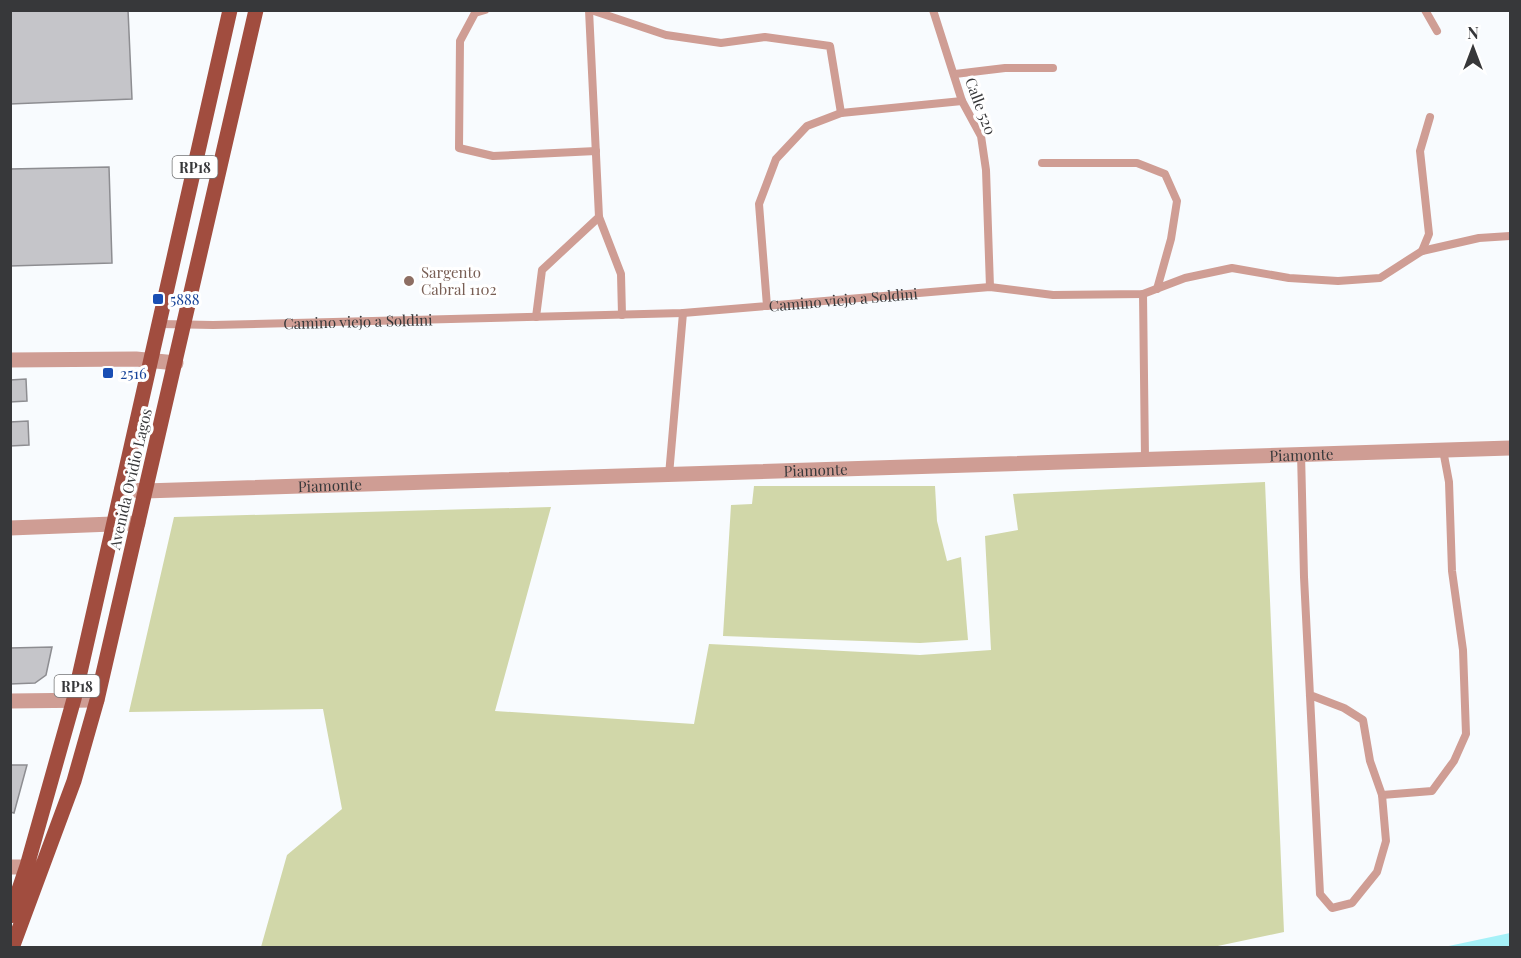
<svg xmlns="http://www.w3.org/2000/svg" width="1521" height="958" viewBox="0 0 1521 958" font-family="'Playfair Display',serif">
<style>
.green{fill:#d1d7a9}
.water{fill:#a6f1f8}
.building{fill:#c5c5c9;stroke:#8d8d91;stroke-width:1.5}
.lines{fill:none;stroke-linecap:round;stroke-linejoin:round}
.service{stroke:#cf9d94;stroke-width:8}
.minor{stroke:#cf9d94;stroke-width:15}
.primary{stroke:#a14d3f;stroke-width:15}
.education-dot{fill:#8d6e63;stroke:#fff;stroke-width:2}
.transit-dot{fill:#1a4fb4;stroke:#fff;stroke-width:2}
.labels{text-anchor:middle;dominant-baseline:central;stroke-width:6;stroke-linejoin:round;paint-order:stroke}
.shield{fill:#fff;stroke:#737475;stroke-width:1.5}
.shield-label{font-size:14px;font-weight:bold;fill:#37383a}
.street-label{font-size:15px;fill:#37383a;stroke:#fff}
.education-label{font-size:15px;fill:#785e54;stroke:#fff;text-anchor:start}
.transit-label{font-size:15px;fill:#164399;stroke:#fff;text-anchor:start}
</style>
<rect width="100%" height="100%" fill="#f8fbfe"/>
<!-- green -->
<path class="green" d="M1265,482L1284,932L1213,947H261L287,855L342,809L323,709L129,712L174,517L551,507L495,711L694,724L709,644L920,655L991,650L985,536L1018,530L1013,494Z
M754,486H935L937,521L947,561L961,557L968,640L920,643L723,636L731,505L752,504Z"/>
<!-- water -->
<path class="water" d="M1510,933V947H1444Z"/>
<!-- building -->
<path class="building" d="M10,10H128L132,99L10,104Z
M109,167L112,263L10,266V169Z
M26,379L27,401L10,402V380Z
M28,421L29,445L10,446V422Z
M52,647L46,675L35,683L10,684V648Z
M10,765H27L14,813L10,812Z"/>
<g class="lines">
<!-- service -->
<g class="service">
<path d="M485,10L475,13L460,41L459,148L493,156L596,151"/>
<path d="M591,10L666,35L721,43L765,37L830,46L841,113"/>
<path d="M933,10L962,101L981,136L986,170L990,287"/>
<path d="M1425,10L1437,31"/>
<path d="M955,74L1005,68H1053"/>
<path d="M1042,163H1137L1165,174L1177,201L1171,239L1157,289"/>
<path d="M599,217L621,274L622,315"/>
<path d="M1422,251L1429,234L1420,151L1430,117"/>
<path d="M1143,294L1145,458"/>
<path d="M767,306L759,204L776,159L807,126L841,113L962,101"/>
<path d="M536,317L542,270L599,217L589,10"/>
<path id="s1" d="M160,324L213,325L683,313L990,287L1053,295L1143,294L1185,278L1232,268L1289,278L1338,281L1380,278L1422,251L1479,238L1510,236"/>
<path d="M1301,453L1304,577L1320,894L1332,908L1352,903L1377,872L1386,841L1382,795L1370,761L1363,720L1344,708L1310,695"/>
<path d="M669,475L683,313"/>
<path d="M1382,795L1432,791L1454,761L1466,734L1463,650L1452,571L1449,482L1443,450"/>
</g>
<!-- minor -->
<g class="minor">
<path d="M10,360L136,359L176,363"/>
<path id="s2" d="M122,489L144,491L1510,448"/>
<path d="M10,528L138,523"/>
<path d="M10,701L97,700"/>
<path d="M10,867H37"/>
</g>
<!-- primary -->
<path class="primary" d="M10,916L27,866L74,699L230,10
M12,948L74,781L97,700L256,10"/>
</g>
<!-- markers -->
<circle class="education-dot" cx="409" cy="281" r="6"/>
<g class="transit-dot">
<rect x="152" y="293" width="12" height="12" rx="3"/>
<rect x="102" y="367" width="12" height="12" rx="3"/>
</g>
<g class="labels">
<!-- shield labels -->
<g class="shield">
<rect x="172.5" y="156" width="45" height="22" rx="4.5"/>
<rect x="54.5" y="675" width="45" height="22" rx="4.5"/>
</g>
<g class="shield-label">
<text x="195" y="167">RP18</text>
<text x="77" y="686">RP18</text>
</g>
<!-- street labels -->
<g class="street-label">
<text transform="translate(981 106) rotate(69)">Calle 520</text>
<text stroke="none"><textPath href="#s1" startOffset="684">Camino viejo a Soldini</textPath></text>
<text stroke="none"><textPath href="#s1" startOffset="198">Camino viejo a Soldini</textPath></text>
<text stroke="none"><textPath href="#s2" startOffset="1180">Piamonte</textPath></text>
<text stroke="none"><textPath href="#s2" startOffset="694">Piamonte</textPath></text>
<text transform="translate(130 479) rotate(-77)">Avenida Ovidio Lagos</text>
<text stroke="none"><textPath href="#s2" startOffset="208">Piamonte</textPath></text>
</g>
<!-- education labels -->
<g class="education-label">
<text x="421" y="272">Sargento<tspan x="421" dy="17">Cabral 1102</tspan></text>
</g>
<!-- transit labels -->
<g class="transit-label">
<text x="170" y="299">5888</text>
<text x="120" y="373">2516</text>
</g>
</g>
<!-- border -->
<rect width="1521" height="958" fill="none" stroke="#37383a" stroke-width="24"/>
<!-- north arrow -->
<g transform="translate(1473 48)" stroke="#ffffff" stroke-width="4.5" paint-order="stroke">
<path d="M0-4.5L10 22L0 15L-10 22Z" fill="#37383a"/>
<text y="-9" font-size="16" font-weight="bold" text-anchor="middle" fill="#37383a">N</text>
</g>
</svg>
